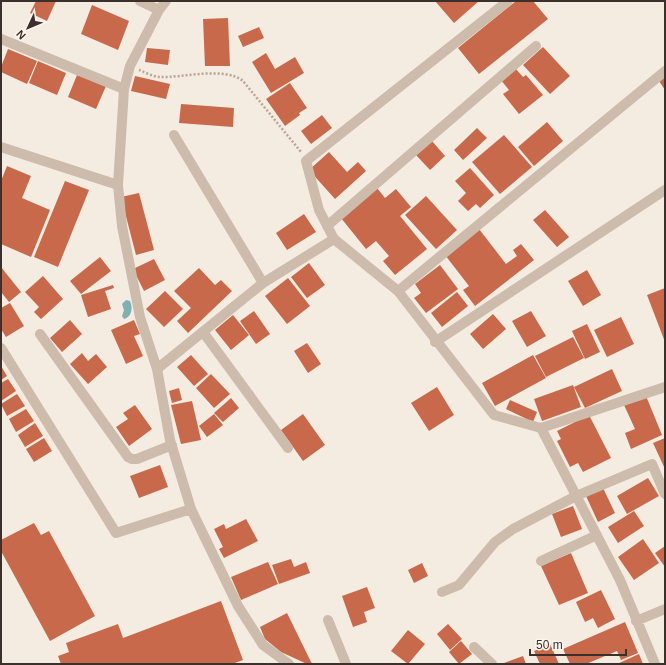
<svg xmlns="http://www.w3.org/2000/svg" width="666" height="665" viewBox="0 0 666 665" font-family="Helvetica,sans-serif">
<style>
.water{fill:#7fb0b2}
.building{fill:#c8694b}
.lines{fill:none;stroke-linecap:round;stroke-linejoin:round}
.path{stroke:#b9a596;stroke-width:2.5;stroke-dasharray:2 2;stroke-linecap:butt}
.minor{stroke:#cdbbac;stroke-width:10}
</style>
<rect width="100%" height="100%" fill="#f4ebe1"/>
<!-- water -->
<path class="water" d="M126,300L130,301C133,308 132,317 124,319L122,316L124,310L122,304Z"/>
<!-- building -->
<path class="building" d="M36,1H56L47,21L30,13Z
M435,1H479L454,23Z
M516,1H533L548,19L479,74L458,48Z
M92,5L129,21L118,50L81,34Z
M228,18L230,66H205L203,19Z
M259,27L264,38L243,47L238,36Z
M543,47L570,76L550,94L523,65Z
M147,48L170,50L168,65L145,62Z
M8,49L37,61L27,84L1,72V67Z
M266,53L275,69L295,57L304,73L271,93L252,62Z
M38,61L66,73L57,95L29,83Z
M515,68L523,77L526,75L543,95L519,114L503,94L509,90L500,79Z
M77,75L106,86L96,109L68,97Z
M135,76L170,84L166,99L131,91Z
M665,76V90L659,81Z
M290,83L307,108L299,113L300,115L285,126L266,99Z
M181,104L234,108L233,127L179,123Z
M322,115L332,128L311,144L301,131Z
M547,122L563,141L534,166L518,147Z
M477,128L487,138L463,160L454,150Z
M504,135L532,167L500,194L472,162Z
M432,141L445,156L430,170L416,155Z
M329,152L347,172L358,162L366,171L335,199L309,170Z
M7,166L31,176L22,198L50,210L31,257L1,244V181Z
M470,168L494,195L480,208L476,204L468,211L458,201L466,193L455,181Z
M65,181L89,190L58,267L34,257Z
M377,188L385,198L396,189L411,207L400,216L427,249L395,275L383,261L389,256L376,241L366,249L341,218Z
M139,193L154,250L136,255L121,197Z
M426,196L457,230L436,249L405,215Z
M545,210L569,237L557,247L533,220Z
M304,214L316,232L287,250L276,233Z
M479,229L506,264L517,256L513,250L521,244L534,260L475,306L463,290L469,286L445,255Z
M100,257L111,271L81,294L70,281Z
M154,259L165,280L144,291L133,269Z
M309,263L325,285L307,298L291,277Z
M440,265L458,289L426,313L414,298L421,293L415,284Z
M1,267L21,292L9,302L1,292Z
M199,268L215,285L221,280L232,291L188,333L177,321L191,308L174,291Z
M587,270L601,295L583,306L568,281Z
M43,276L63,299L41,319L34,312L39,307L25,292Z
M288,278L310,306L287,324L265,296Z
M113,285L114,288L105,291L111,309L88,317L81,295Z
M665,288V342L647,295Z
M165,291L183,309L164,327L146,309Z
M457,292L468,306L442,327L431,313Z
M10,303L24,326L6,337L1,329V308Z
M254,311L270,334L256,344L240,321Z
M531,311L546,336L527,347L512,321Z
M493,314L506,329L483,349L470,334Z
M233,315L249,335L231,350L215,330Z
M621,317L634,344L607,357L594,330Z
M70,320L82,334L62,352L50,338Z
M134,320L140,334L134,336L143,356L126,364L111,330Z
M587,324L600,352L585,359L572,331Z
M573,337L584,358L546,377L535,356Z
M307,343L321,364L308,373L294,351Z
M82,353L88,361L96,354L107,367L88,384L70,364Z
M191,355L208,374L194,386L177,367Z
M533,355L546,378L495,406L482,383Z
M1,366L7,376L1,380Z
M612,369L622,391L585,408L574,387Z
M211,374L230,394L214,408L196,388Z
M8,379L16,391L1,401V383Z
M573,385L581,407L542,421L534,399Z
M437,387L454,415L429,431L411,403Z
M179,388L182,400L172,403L169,391Z
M17,394L25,406L7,416L1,404Z
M646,396L662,435L631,449L625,433L635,429L624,405Z
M231,398L239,408L223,422L214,413Z
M510,400L537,412L533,422L506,409Z
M192,401L201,440L181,444L171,405Z
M135,405L152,429L129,446L116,427L128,419L123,413Z
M26,409L34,421L16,432L9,419Z
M214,414L223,425L207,437L199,426Z
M303,414L325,445L303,461L281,430Z
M589,415L611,458L583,472L578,463L570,467L557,441L561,439L557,431Z
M35,423L43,436L25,447L18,435Z
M44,438L52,451L34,462L26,449Z
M665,438V469L653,443Z
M160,465L168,487L139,498L130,476Z
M648,478L659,496L627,514L617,496Z
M603,488L615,513L598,522L586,496Z
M573,506L582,529L561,537L552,514Z
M634,511L644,526L618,543L608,527Z
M246,519L258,541L224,558L219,549L223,547L214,529L224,524L226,529Z
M34,523L41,535L49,531L95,616L50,641L1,551V540Z
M643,539L659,563L634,580L618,557Z
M665,546V567L655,553Z
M571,553L588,593L559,605L541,566Z
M291,559L294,567L306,562L310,573L279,584L272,565Z
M268,562L278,584L241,600L231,577Z
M422,563L428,576L414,583L408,570Z
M367,587L375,608L364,612L367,622L353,627L342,596Z
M601,590L615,619L598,628L593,618L585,622L576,602Z
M221,601L243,660L232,664H61L58,656L69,652L66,643L118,624L123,638Z
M287,613L312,664H307L281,652L265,639L260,627Z
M625,622L638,653L621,660L617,651L586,664H570L563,649Z
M448,624L462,639L450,650L437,634Z
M408,630L425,644L408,664L391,651Z
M461,641L472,654L459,664L449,652Z
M550,644L559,664H540L534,651Z
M639,654L643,664H617Z
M523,656L526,664H505L504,663Z"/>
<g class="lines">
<!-- path -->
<path class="path" d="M139,70C145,72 153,77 160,77C183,78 224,66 243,81L301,152"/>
<!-- minor -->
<path class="minor" d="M140,1L159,10
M166,1L159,10L130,66L124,89L118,185L122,226L140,317L157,369L170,440L191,509L238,606L263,645L289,664
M508,1L306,161L319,210L334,239L398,291L494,415L541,428L620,580L655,664
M1,39L124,89
M174,135L263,283
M1,147L118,185
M327,226L536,46
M398,291L665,71
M203,332L288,448
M40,334L128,457L132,459H137L172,445
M435,342L665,190
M1,348L116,533L191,509
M157,369L263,283L334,239
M541,428L665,387
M541,561L597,535
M442,592L459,585L495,542L513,529L576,496L652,464L665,494
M328,620L346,664
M636,621L665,609
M474,647L492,664"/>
</g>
<!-- border -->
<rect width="666" height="665" fill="none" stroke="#3b302b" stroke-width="4"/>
<!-- north arrow -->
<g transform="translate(28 28) rotate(226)" stroke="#fbf5ee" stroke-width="3" paint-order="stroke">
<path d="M0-3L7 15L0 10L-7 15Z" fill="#3b302b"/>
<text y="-6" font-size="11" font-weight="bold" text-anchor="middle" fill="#3b302b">N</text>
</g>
<!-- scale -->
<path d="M530 649v6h96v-6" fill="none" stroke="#3b302b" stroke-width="2"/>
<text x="536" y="649" font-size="12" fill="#3b302b" stroke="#fbf5ee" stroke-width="3" paint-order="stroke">50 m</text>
</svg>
